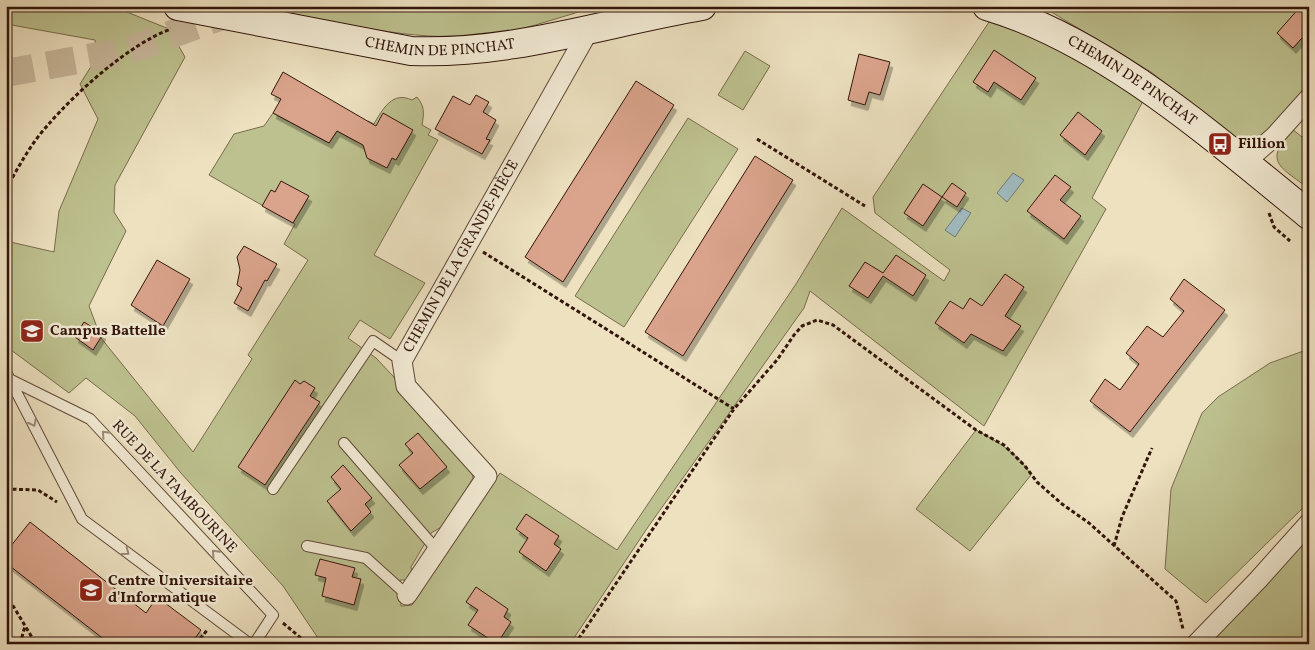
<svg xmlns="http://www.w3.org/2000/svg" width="1315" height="650" viewBox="0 0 1315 650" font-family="Vollkorn,serif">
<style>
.green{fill:#bdc18f;stroke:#786b4c}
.water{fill:#a0babe;stroke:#747876}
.building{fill:#daa48c;stroke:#32150a;filter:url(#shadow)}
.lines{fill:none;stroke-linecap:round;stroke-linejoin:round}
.primary-tunnel{stroke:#c8b89c;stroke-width:28;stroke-dasharray:28 14;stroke-linecap:butt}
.lane-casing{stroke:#614838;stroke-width:12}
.street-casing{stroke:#614838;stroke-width:21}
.secondary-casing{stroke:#32150a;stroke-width:30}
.path{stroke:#32150a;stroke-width:3;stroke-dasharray:4 2.5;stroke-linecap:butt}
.lane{stroke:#f3ecd6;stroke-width:10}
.street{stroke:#f3ecd6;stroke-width:19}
.secondary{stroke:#f3ecd6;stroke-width:28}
.oneway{stroke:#9c8b7a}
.labels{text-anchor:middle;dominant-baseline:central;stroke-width:5;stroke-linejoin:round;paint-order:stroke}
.street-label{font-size:15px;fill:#32150a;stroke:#f3ecd6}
.poi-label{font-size:15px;font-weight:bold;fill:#32150a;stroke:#f3ecd6;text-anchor:start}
</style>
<defs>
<filter id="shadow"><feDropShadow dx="3" dy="5.5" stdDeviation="0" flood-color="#0004"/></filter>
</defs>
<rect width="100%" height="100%" fill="#ede1c0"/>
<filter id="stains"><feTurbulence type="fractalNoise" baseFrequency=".004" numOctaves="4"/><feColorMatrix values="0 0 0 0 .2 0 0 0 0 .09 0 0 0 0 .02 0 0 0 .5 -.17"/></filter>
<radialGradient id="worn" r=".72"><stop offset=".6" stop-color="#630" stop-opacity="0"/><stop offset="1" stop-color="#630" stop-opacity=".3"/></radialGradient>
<!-- green -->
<path class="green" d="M6,6H112L169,29L185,57L115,185L114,212L126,231L89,306L101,338L193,452L252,359L248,355L308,260L284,244L295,224L209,175L234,134L264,126L273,113L329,143L337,131L357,142L368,121L374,124C383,108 393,91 412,100L417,97C425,107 424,113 422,125L431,130L428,135L438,140L374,255L425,283L390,339L360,320L348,338L376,358L393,376L409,401L472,472L473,478L445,525L431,533L411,567L412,573L407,580H400L401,606L412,605L500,473L617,550L796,284L842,208L944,281L950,270L875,213L873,197L991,19L1037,34L1143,101L1092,198L1106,209L984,426L810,291L804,308L648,527L570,644H322L283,586L180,472L135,416L86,378L69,393L7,347L6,241L54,252L59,211L98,119L80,84L97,57L95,40L6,24Z
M285,6H377L383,10L385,6H602C566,14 531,29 495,34C425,44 352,25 284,13Z
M1050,6H1309V87L1260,138L1239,140L1151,72L1048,10Z
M745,51L770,66L743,110L718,95Z
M688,118L738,149L624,327L575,296Z
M1292,129L1302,137L1309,129V189C1280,166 1263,163 1292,129Z
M1309,349V502L1206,603L1165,569L1171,489L1202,413L1218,397L1270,363Z
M976,430C998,442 1018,453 1031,475L970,551L916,509Z
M1309,535V644H1207Z"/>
<!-- water -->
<path class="water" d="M1013,173L1024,180L1007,202L997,193Z
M962,208L971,213L955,237L945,230Z"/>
<!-- building -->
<path class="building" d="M1301,6H1309V43L1302,38L1293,48L1277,33Z
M994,50L1036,78L1021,100L994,82L988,92L973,82Z
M859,54L890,62L880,95L869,92L865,105L848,100Z
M283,72L376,126L383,113L413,130L396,160L392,158L387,168L367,158L363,145L337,131L329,143L273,113L281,99L271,94Z
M636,81L674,105L563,282L525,257Z
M476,95L489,102L483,112L496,120L486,139L490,140L482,154L435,129L453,96L470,105Z
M1078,112L1102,131L1085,155L1060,135Z
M755,156L793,180L683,356L645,332Z
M1055,175L1071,187L1060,200L1081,216L1064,239L1027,211Z
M281,181L309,196L293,223L262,206L271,190L275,192Z
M952,183L966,193L957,207L942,197Z
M923,184L942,197L923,226L904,213Z
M244,246L277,264L267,281L265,280L248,311L234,303L242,288L237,285L240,270L237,257Z
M896,255L926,275L913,296L883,276L868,298L849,286L865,262L883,273Z
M157,260L190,279L163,326L131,305Z
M1005,274L1024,287L1005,316L1021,326L1003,351L971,334L964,343L935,323L950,301L963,309L970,298L982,306Z
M1184,279L1225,310L1130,432L1090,401L1105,379L1120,390L1139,364L1126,353L1147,326L1163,337L1184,311L1170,299Z
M84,322L103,334L93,350L75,337Z
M295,380L300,384L304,381L315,388L310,396L320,402L265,485L238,467Z
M418,433L447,467L420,489L399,465L413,453L405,444Z
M343,465L372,498L365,504L371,512L351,531L327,501L341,489L331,477Z
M526,514L559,536L554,544L561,549L546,571L519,552L528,538L516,529Z
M30,522L146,613L157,597L201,630L191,644H110L6,563V552Z
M320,559L355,568L352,577L361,579L354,605L322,596L326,578L315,575Z
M476,587L508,609L504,617L511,622L497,644L468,625L478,610L466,602Z"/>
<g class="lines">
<!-- primary-tunnel -->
<path class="primary-tunnel" d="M6,73L126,51L236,11"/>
<defs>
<path id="lane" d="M6,372L82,519L250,644
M11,380L90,419L273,615L254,644
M344,443L437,550
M273,489L373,341L402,361
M307,546L366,558L407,595"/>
<g id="street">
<path d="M1244,163L1275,136L1309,98"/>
<path id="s1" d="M407,595L487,476L406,386L402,361L589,30"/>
<path d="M1196,644L1258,580L1309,523"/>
</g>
<g id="secondary">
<path id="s2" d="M178,6L411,51C512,55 603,23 702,6"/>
<path id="s3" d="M987,6C1105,41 1214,138 1309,215"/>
</g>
</defs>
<!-- lane casing -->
<use href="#lane" class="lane-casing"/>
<!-- street casing -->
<use href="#street" class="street-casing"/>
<!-- secondary casing -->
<use href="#secondary" class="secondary-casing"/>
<!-- path -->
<path class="path" d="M757,139L865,206
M6,189C18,168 31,143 48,125C76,92 131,43 171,29
M1269,213L1274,227L1290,241
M483,252L734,409
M6,489L38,490L57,502
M1114,546L1122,517L1152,448
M6,594L36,644
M283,623L308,644
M20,644L25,626
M196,644L208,629
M575,644L734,409L777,360L794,335L802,326L817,320L833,325L976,430L1004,445L1025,466L1037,482L1062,504L1089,523L1176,601L1183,629"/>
<!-- lane -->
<use href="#lane" class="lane"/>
<!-- street -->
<use href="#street" class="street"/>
<!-- secondary -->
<use href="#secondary" class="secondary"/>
</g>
<!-- one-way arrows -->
<defs><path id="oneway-chevron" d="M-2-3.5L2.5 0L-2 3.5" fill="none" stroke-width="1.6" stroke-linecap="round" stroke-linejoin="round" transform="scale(1.25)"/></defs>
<g class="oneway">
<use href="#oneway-chevron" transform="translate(33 423) rotate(63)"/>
<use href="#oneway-chevron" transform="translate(105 434) rotate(-133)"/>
<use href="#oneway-chevron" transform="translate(126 552) rotate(36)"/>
<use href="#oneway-chevron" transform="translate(215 553) rotate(-133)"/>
</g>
<!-- icons -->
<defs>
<symbol id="bus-square" viewBox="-11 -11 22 22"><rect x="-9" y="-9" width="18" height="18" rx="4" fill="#8f2418" stroke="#f3ecd6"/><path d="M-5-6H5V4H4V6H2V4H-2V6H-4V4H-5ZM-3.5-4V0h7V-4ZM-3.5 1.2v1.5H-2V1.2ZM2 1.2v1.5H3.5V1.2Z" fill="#fff"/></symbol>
<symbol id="university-square" viewBox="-11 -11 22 22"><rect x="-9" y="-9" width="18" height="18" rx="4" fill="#8f2418" stroke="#f3ecd6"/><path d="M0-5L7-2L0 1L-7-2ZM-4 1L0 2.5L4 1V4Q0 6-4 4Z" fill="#fff"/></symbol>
</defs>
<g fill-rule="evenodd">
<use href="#bus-square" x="1206" y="130" width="28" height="28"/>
<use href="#university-square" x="18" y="317" width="28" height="28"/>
<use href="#university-square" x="77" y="576" width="28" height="28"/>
</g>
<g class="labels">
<!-- street labels -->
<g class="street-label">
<text stroke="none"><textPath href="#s2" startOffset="266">CHEMIN DE PINCHAT</textPath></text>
<text stroke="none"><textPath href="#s3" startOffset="164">CHEMIN DE PINCHAT</textPath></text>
<text stroke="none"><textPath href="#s1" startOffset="410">CHEMIN DE LA GRANDE-PIÈCE</textPath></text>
<text transform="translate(174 487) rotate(47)">RUE DE LA TAMBOURINE</text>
</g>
<!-- poi labels -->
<g class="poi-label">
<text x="1238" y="144">Fillion</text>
<text x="50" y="331">Campus Battelle</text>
<text x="108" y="581">Centre Universitaire<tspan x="108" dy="17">d'Informatique</tspan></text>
</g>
</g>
<!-- margin -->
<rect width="1315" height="650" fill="none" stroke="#ede1c0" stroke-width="25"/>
<rect x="8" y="8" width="1300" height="635" fill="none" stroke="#32150a" stroke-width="2.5"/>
<rect x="12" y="12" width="1290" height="625" fill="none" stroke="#32150a"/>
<rect width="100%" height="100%" filter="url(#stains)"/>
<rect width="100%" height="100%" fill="url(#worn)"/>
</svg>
